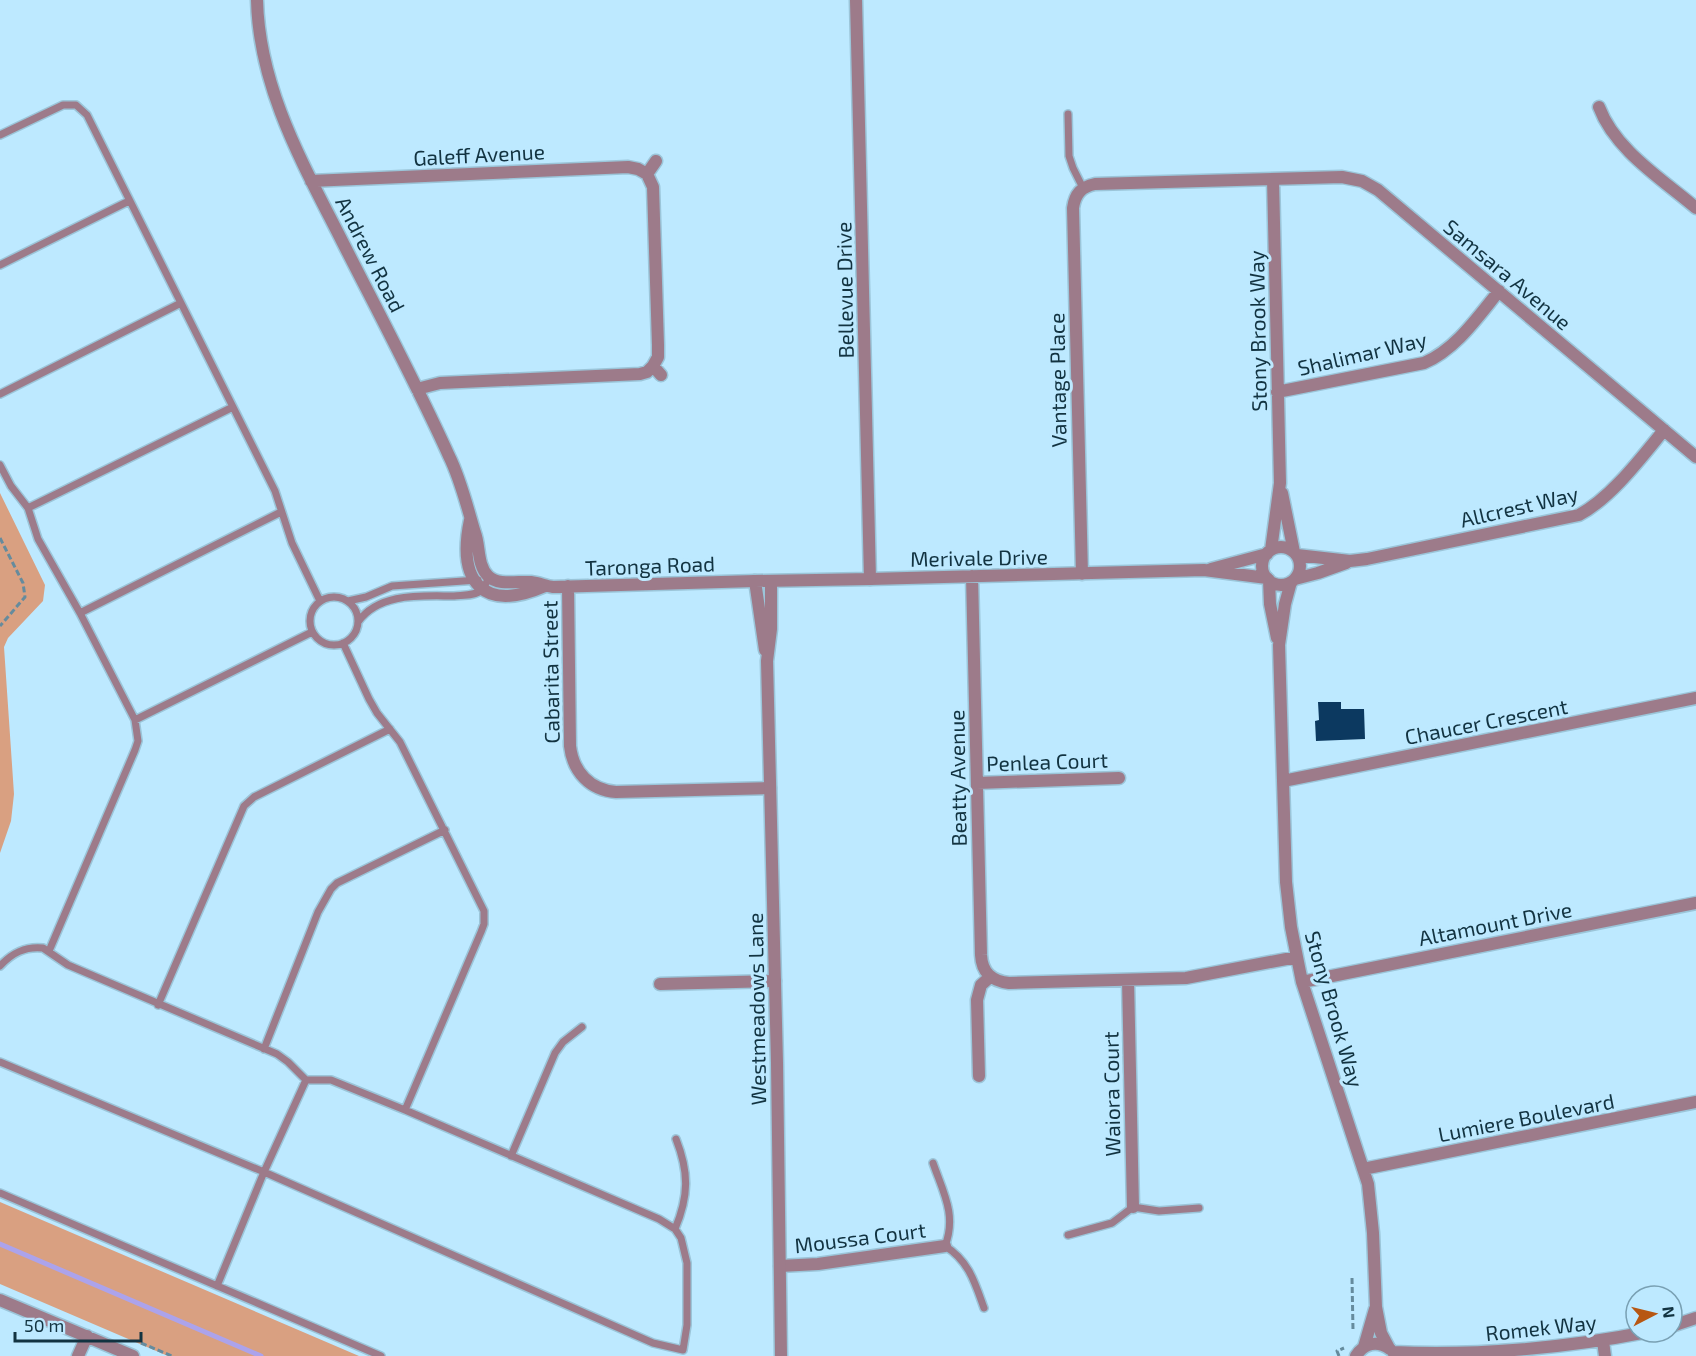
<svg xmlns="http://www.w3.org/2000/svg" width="1696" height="1356" viewBox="0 0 1696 1356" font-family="'Exo 2',sans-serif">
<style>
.green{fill:#d9a081}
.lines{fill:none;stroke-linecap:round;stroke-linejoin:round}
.stream{stroke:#aca3eb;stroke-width:5}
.building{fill:#0c3960}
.service-casing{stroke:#9bc5d9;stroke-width:10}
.minor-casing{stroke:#9bc5d9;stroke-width:15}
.tertiary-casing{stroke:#9bc5d9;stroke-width:15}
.path{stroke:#658b9d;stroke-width:3;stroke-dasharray:6 3;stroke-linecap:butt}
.service{stroke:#9d7b8a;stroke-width:7}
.minor{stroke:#9d7b8a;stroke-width:12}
.tertiary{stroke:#9d7b8a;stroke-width:12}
.labels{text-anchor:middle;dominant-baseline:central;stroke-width:6;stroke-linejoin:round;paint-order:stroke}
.street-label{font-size:21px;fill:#123341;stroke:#bde9ff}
</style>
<rect width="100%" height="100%" fill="#bde9ff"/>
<!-- green -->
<path class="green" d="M0,493L45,585L43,601L8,638L4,647L14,794L11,821L0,853Z
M0,1202L359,1356H168L0,1284Z"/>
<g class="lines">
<!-- stream -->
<path class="stream" d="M0,1244L261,1356"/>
</g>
<!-- building -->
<path class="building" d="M1318,702H1341V709H1364L1365,739L1316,741L1315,721L1319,720Z"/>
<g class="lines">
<defs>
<path id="service" d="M1068,114L1069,156L1073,168L1083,188
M0,135L63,105H76L87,115L275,491L292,543L320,601
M0,265L129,201
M0,394L181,303
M0,465L11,486L28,508L38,539L80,613L135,720
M28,508L233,407
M310 621a24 24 0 1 1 48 0a24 24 0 1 1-48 0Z
M348,601L366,597L392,586L478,580
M80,613L281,512
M358,622C379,592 422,596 454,596C463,595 475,596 482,590C485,587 487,581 489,577
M49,951L135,750L138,741L135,720L312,632
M0,966C12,953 25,946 43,948L68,965L277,1054L288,1062L306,1080H331L405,1110L481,932L484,924V911L400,742L377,713L369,699L343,643
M158,1005L244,806L254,797L390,729
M264,1049L318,912L331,889L337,883L445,830
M0,1062L264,1172L653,1343L683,1350L687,1325V1263L681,1238L675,1229L659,1219L405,1110
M511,1156L555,1053L563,1042L582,1027
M933,1163C943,1192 957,1215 945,1246C969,1261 975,1283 984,1308
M0,1193L381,1356
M675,1229C689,1196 689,1172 676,1139
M1068,1235L1112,1223L1133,1207L1159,1211L1199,1208
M217,1286L264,1172L306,1080"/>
<path id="minor" d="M257,0C259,88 303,164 342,241C378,312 416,383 449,456C461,480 467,507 475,533C480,546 477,565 488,576C498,586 518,581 531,582C539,583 546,586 553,587L755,581
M1599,107C1615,150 1662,179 1696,208
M656,161L647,174L653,187L658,345V357L653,366L661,375
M311,181L628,167L638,169L647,174
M417,389L440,383L640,374L647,372L653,366
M1277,392L1424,363C1456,349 1477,318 1499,291
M1282,493L1294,552
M470,520C457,582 483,613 545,586
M1262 566a19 19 0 1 1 38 0a19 19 0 1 1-38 0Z
M1271,550L1280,483L1273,179
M1297,555L1350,561L1367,559L1579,515C1611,498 1641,458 1664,430
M1211,569L1267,554
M1082,574L1073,208C1075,194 1081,187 1095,184L1342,177L1362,181L1378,190L1696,457
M972,576L981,955C982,973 992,981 1009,983L1186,978L1297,957
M870,579L1204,570L1267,578
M1295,579L1318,573L1346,563
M1269,580L1270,604L1277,638
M1291,582L1285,604L1279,645L1286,882L1291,927L1302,982L1368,1184L1373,1233L1376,1307L1381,1333L1389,1348
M568,586L570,746C573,772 590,790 616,792L770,788
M1283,781L1696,698
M977,783L1119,778
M1128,980L1133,1207
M1302,982L1696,903
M660,984L775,981
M979,1076L977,1000L981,985L990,977
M1363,1169L1696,1102
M780,1266L818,1264L945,1246
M0,1300L133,1356
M1672,1326L1696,1318
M1603,1341L1605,1356
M1364,1347L1375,1309
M1393,1352C1475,1356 1566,1348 1647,1332
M78,1356L87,1336
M1356,1356C1364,1343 1377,1340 1390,1349"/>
<path id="tertiary" d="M771,581V629L767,661L777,1063L781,1356
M765,650L755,581L870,579L856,0"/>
</defs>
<!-- service casing -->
<use href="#service" class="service-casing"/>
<!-- minor casing -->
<use href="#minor" class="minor-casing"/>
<!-- tertiary casing -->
<use href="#tertiary" class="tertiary-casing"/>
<!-- path -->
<path class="path" d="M0,538L23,583L25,597L0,626
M1352,1278L1353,1330
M141,1343L172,1356
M1339,1356L1337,1351L1344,1348"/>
<!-- service -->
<use href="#service" class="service"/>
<!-- minor -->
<use href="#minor" class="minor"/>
<!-- tertiary -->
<use href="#tertiary" class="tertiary"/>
</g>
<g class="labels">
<!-- street labels -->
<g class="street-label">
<text transform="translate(479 154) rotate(-3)">Galeff Avenue</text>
<text transform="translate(371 254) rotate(63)">Andrew Road</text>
<text transform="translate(1508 274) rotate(40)">Samsara Avenue</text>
<text transform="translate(844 290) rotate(-91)">Bellevue Drive</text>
<text transform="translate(1257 331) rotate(-91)">Stony Brook Way</text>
<text transform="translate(1362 353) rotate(-13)">Shalimar Way</text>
<text transform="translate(1057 380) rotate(-91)">Vantage Place</text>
<text transform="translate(1519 506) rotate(-13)">Allcrest Way</text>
<text transform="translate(979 557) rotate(-1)">Merivale Drive</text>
<text transform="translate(650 565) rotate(-2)">Taronga Road</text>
<text transform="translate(550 672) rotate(-91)">Cabarita Street</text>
<text transform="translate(1486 721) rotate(-11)">Chaucer Crescent</text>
<text transform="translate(1047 761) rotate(-2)">Penlea Court</text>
<text transform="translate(957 778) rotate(-91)">Beatty Avenue</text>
<text transform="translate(1495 923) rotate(-11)">Altamount Drive</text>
<text transform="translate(756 1009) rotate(-91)">Westmeadows Lane</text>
<text transform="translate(1335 1009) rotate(74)">Stony Brook Way</text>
<text transform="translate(1111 1094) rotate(-91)">Waiora Court</text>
<text transform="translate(1526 1117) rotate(-11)">Lumiere Boulevard</text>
<text transform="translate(860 1237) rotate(-7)">Moussa Court</text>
<text transform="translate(1541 1327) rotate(-6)">Romek Way</text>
</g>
</g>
<!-- north arrow -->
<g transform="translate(1654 1314) rotate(83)"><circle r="28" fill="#bde9ff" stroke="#79a0b3" stroke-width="1.5"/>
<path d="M0-4.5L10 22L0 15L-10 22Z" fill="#b75712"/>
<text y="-9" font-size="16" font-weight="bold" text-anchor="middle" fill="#123341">N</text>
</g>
<!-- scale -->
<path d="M15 1332v9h126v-9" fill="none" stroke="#123341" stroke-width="3"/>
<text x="24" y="1332" font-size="18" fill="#123341" stroke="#bde9ff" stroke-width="4.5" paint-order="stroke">50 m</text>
</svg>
